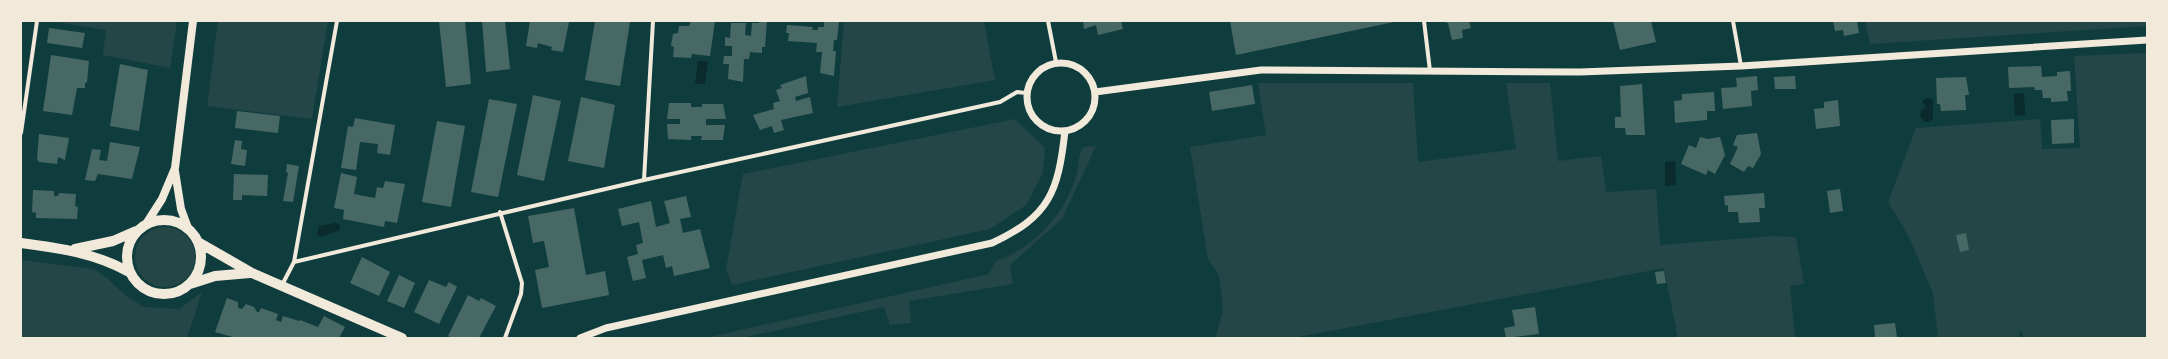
<svg xmlns="http://www.w3.org/2000/svg" width="2168" height="359" viewBox="0 0 2168 359" font-family="'Fira Sans',sans-serif">
<style>
.green{fill:#244646}
.water{fill:#0a2a2b}
.building{fill:#486865}
.lines{fill:none;stroke-linecap:round;stroke-linejoin:round}
.minor{stroke:#f1e9da;stroke-width:4}
.tertiary{stroke:#f1e9da;stroke-width:7}
.secondary{stroke:#f1e9da;stroke-width:8}
.primary{stroke:#f1e9da;stroke-width:10}
</style>
<rect width="100%" height="100%" fill="#0f3d3e"/>
<!-- green -->
<path class="green" d="M51,21H177L170,68L103,55L106,30Z
M218,21H328L312,119L207,106Z
M844,21H984L995,80L837,107Z
M1865,21H2147V26L1870,44Z
M2147,53V338H2024L2020,329L2019,338H1938L1933,293L1909,237L1888,202L1916,128L2040,119L2042,149L2080,148L2074,56Z
M1258,83H1413L1418,162L1516,149L1506,83H1550L1558,161L1601,156L1606,192L1656,189L1660,245L1775,236L1796,237L1804,284L1790,286L1795,338H1678L1664,268L1293,338H1218L1216,336L1223,309L1219,275L1208,259L1190,147L1266,135Z
M1015,119L1045,148L1043,173L1026,205L990,229L732,285L726,269L743,174Z
M1096,146L1062,219L1010,265L1013,284L909,301L911,323L890,325L884,307L741,338H705L989,274L996,261C1036,247 1065,214 1077,173C1079,164 1078,156 1083,147Z
M135 257a30 30 0 1 1 60 0a30 30 0 1 1-60 0Z
M21,260L94,269L108,279L125,295L144,307L179,309L202,292L187,338H21Z"/>
<!-- water -->
<path class="water" d="M698,61H708L705,84H695Z
M2024,93L2025,115L2015,116L2014,94Z
M1927,98L1933,99V119L1929,122H1924L1920,116L1921,111L1926,107L1922,101Z
M1675,161L1676,185L1665,186V162Z
M335,223L340,225V230L321,237L317,234L319,226Z"/>
<!-- building -->
<path class="building" d="M439,21H465L471,84L446,87Z
M482,21H505L510,69L486,72Z
M530,21L569,22L563,52L551,50L552,47L538,43L537,48L526,46Z
M595,21L630,22L620,86L585,80Z
M691,21H715L710,56L692,54L691,58L673,57L674,47L671,46L673,34L678,33L679,26H689Z
M759,21H767L765,47H762V53L750,52L749,59H744L743,82L728,79L729,64H723L724,56H732V46H725V37L730,38L731,23H746L745,35L751,36L752,23H759Z
M824,21H839L837,40H834L833,51H836L834,76L820,73L822,52H816L817,43L788,41L789,33H786L787,25L813,27L812,30H818V27H824Z
M1083,21H1121L1123,29L1098,35L1096,25L1084,29Z
M1230,21H1394V22L1236,55Z
M1441,21H1469L1471,28L1462,30L1463,38L1452,40L1448,23Z
M1613,21H1651L1656,42L1620,50Z
M1833,21H1857L1859,33L1844,36L1843,30L1835,31Z
M49,28L85,33L82,48L47,43Z
M51,55L89,61L87,82L85,83V88H77L72,115L43,111Z
M120,64L148,70L139,131L110,126Z
M2041,66L2042,77L2057,76V72L2070,71L2071,91H2067L2068,101L2051,102V98H2043L2042,90H2035L2034,87L2009,88L2008,67Z
M806,76L808,93L795,97L796,101L810,97L813,113L781,120L784,130L774,133L772,126L760,130L753,115L774,109L773,103L780,101L776,90L782,88L780,85Z
M1757,76L1758,90L1751,91L1752,106L1723,109L1721,88L1737,87L1736,78Z
M1795,76L1796,89H1775L1774,77Z
M1966,77L1969,95H1965L1966,110L1941,111L1940,104H1937L1936,78Z
M1642,84L1645,135H1626L1625,128H1615V117H1621L1620,86Z
M1252,85L1255,104L1212,111L1209,92Z
M1714,92L1715,111H1707V120L1675,123L1674,101L1682,100V94Z
M533,95L561,101L544,181L517,175Z
M581,97L615,105L604,168L568,161Z
M489,99L517,104L498,197L471,192Z
M1838,100L1840,126L1816,129L1814,109L1824,108V102Z
M669,103H691V107H702V104H723L726,119H706V125H725L723,140H701L702,136H691V140L668,139L667,124H680V119H667Z
M237,111L280,116L278,133L235,128Z
M355,118L395,125L390,155L377,153L378,144L360,142L356,170L341,168L348,126L353,127Z
M2074,119V143L2052,144L2051,120Z
M437,121L465,126L451,207L422,202Z
M1757,133L1761,154L1753,168L1748,166L1744,172L1730,164L1738,147L1733,145L1737,135Z
M39,134L69,138L65,160L58,157L57,164L39,162L37,159Z
M1700,137L1708,139L1720,137L1725,155L1715,174L1708,170L1706,175L1681,164L1689,145L1696,148Z
M235,140L242,141L241,149L247,150L245,166L231,164Z
M110,142L140,147L132,179L98,174L95,181L85,180L92,149L101,150L99,160L107,161Z
M287,164L299,166L293,202L283,201L288,173L286,172Z
M341,173L357,177L354,194L375,198L377,187L383,188L385,181L405,184L397,223L385,221L384,227L343,219L344,210L334,208Z
M234,174L268,175L267,196L242,195V200H233Z
M1840,189L1843,211L1830,213L1827,191Z
M33,190L54,191V196H58L59,193L76,194L75,206L78,207L77,219L36,218V213L32,212Z
M1764,193L1765,208H1759L1760,222L1739,223L1738,212H1728V205L1725,206L1724,196Z
M686,196L691,217L680,219L683,233L700,229L710,268L674,276L672,266L666,268L663,255L642,260L646,278L633,281L627,257L638,254L636,245L643,243L639,222L622,226L618,209L651,201L656,227L670,223L664,201Z
M574,208L586,275L605,271L609,295L542,308L535,270L549,267L544,241L533,243L528,216Z
M1966,233L1969,250L1960,252L1956,235Z
M362,257L390,272L379,296L350,283Z
M1664,271L1666,283L1657,284L1655,272Z
M399,275L415,283L404,308L387,301Z
M429,280L446,287L449,282L457,287L439,324L414,312Z
M468,295L479,301L481,298L496,306L479,338H452L448,336Z
M227,298L238,302V308L242,309L246,304L254,307L257,312H259L261,308L278,314L276,320L281,322L283,316L299,321L300,320L318,327L324,316L345,327L339,338H236L215,332Z
M1535,307L1539,334L1506,338L1504,328L1515,326L1512,310Z
M1895,323L1897,338H1875L1874,325Z"/>
<g class="lines">
<!-- minor -->
<path class="minor" d="M1048,21L1056,62
M1424,21L1430,71
M1733,21L1741,66
M21,133L37,21
M644,180L653,21
M500,212L522,283L521,294L505,338
M294,262L644,180L1000,102L1017,92L1026,93
M282,285L294,262L337,21"/>
<!-- tertiary -->
<path class="tertiary" d="M1027 97a34 34 0 1 1 68 0a34 34 0 1 1-68 0Z
M1095,92L1261,70L1580,72L1741,66L2147,40
M580,338L606,328L992,243C1050,216 1058,192 1065,131"/>
<!-- secondary -->
<path class="secondary" d="M175,171L181,209L188,228
M146,224L162,199L175,168L193,21"/>
<!-- primary -->
<path class="primary" d="M127 257a37 37 0 1 1 74 0a37 37 0 1 1-74 0Z
M198,242L252,273L402,338
M21,243C59,248 95,253 129,272
M75,249L113,241L136,231
M190,284L215,276L250,273"/>
</g>
<!-- border -->
<rect width="2168" height="359" fill="none" stroke="#f1e9da" stroke-width="44"/>
</svg>
